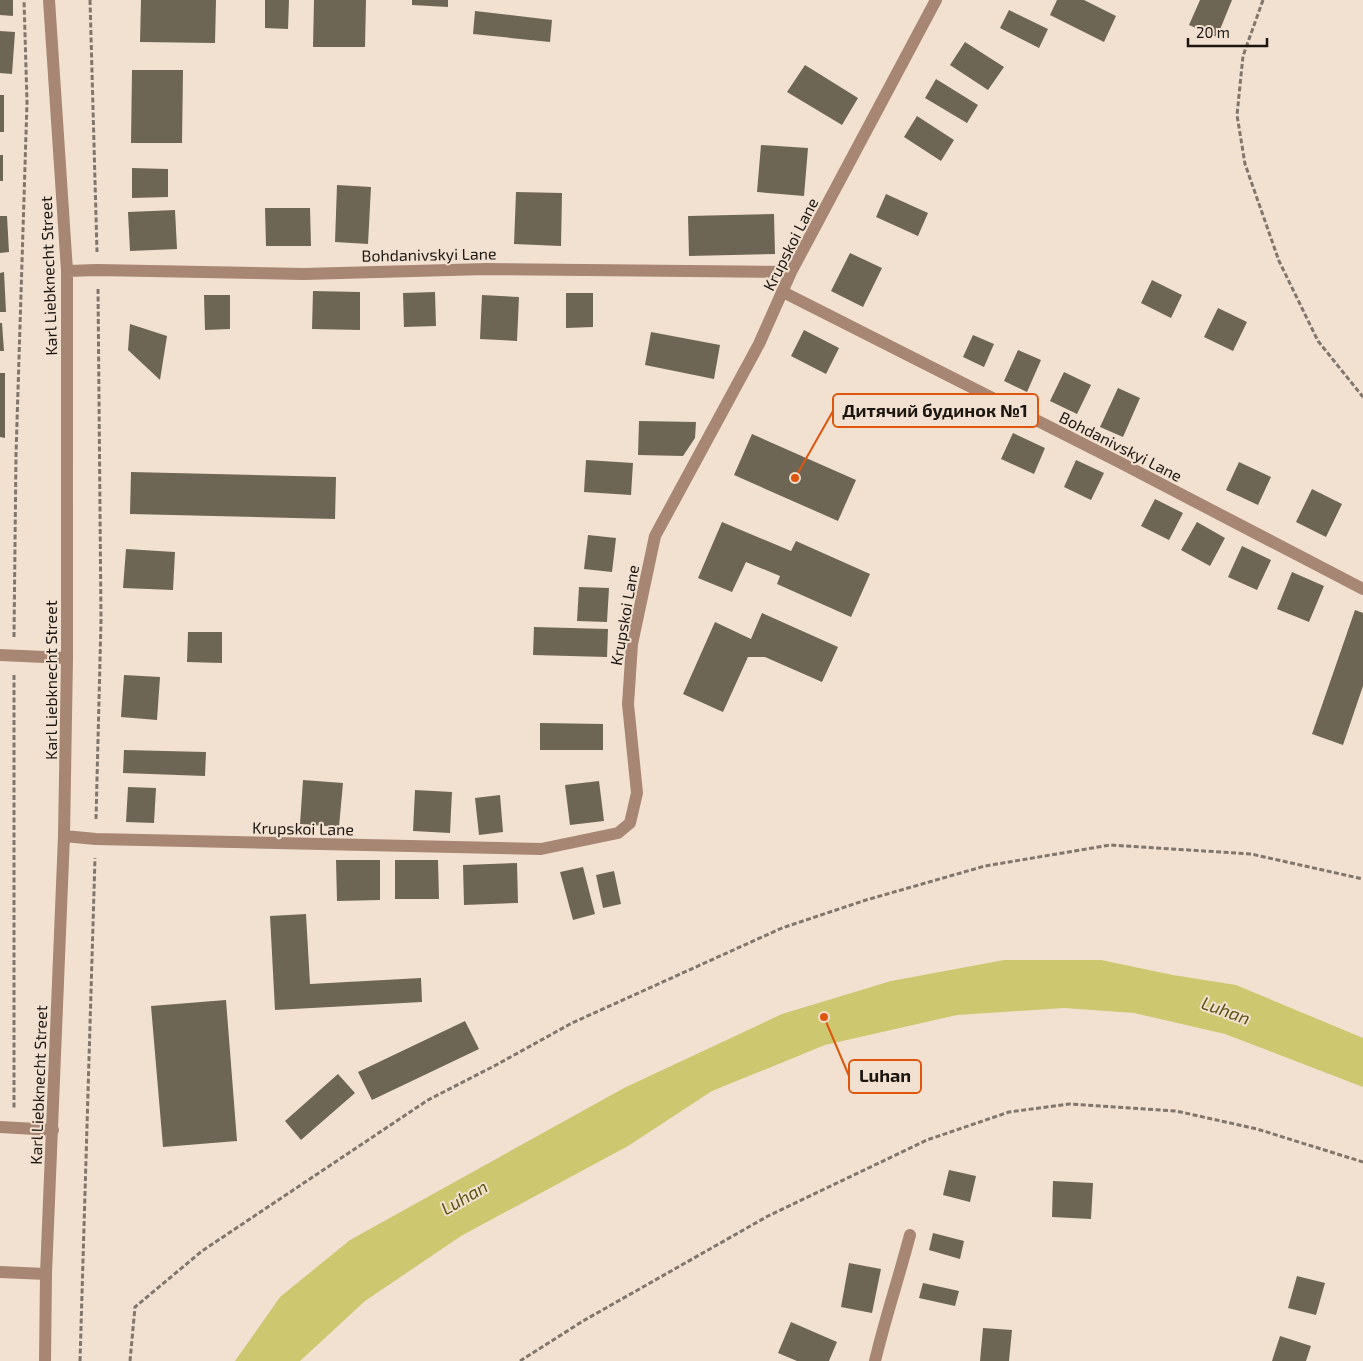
<svg xmlns="http://www.w3.org/2000/svg" width="1363" height="1361" viewBox="0 0 1363 1361" font-family="'Exo 2',sans-serif">
<style>
.water{fill:#cdc770}
.building{fill:#6e6654}
.lines{fill:none;stroke-linecap:round;stroke-linejoin:round}
.path{stroke:#81766c;stroke-width:3;stroke-dasharray:5 2.5;stroke-linecap:butt}
.minor{stroke:#a78673;stroke-width:12}
.labels{text-anchor:middle;dominant-baseline:central;stroke-width:4;stroke-linejoin:round;paint-order:stroke}
.street-label{font-size:16px;fill:#1c1611;stroke:#f2e1d1}
.water-label{font-size:18px;font-style:italic;fill:#595512;stroke:#f2e1d1}
.leader{fill:none;stroke:#de560c;stroke-width:2}
.callout-dot{fill:#de560c;stroke:#f2e1d1;stroke-width:2}
.callout{fill:#f2e1d1;stroke:#de560c;stroke-width:2}
.callout-label{font-size:18px;text-anchor:middle;font-weight:bold;fill:#1c1611}
</style>
<rect width="100%" height="100%" fill="#f2e1d1"/>
<!-- water -->
<path class="water" d="M1004,960H1101L1173,975L1236,985L1363,1038V1087L1225,1034L1134,1013L1064,1008L957,1015L825,1045L712,1091L628,1146L461,1236L365,1301L300,1361H235L280,1297L350,1240L624,1088L782,1014L891,981Z"/>
<!-- building -->
<path class="building" d="M0,0H13V16L0,15Z
M141,0H216L215,43L140,42Z
M265,0H289L288,29L265,28Z
M314,0H366L365,47H313Z
M412,0H448V7L412,5Z
M1057,0H1084L1116,16L1104,42L1050,15Z
M1200,0H1232L1217,37L1189,25Z
M1009,10L1048,29L1039,48L1000,28Z
M475,11L552,20L550,42L473,34Z
M0,31L15,32L12,74L0,73Z
M965,42L1004,67L988,90L950,65Z
M805,65L858,98L842,125L787,92Z
M132,70H183L182,143H131Z
M936,79L978,105L967,123L925,98Z
M0,95H4V132H0Z
M917,116L954,140L941,161L904,137Z
M761,145L808,148L804,196L757,192Z
M0,155H3V181H0Z
M132,168L168,169V197L132,198Z
M337,185L371,187L368,244L335,242Z
M516,192L562,193L561,246L514,244Z
M886,194L928,213L918,236L876,217Z
M265,208H310L311,246H266Z
M175,210L177,249L130,251L128,212Z
M774,214L775,254L689,256L688,216Z
M0,216H7L9,252L0,253Z
M850,253L882,268L863,307L831,291Z
M4,272L6,312H0V273Z
M1152,280L1182,295L1171,318L1141,303Z
M313,291L360,292V330L312,329Z
M435,292L436,326L404,327L403,293Z
M566,293H593V327L566,328Z
M204,295H230V329L205,330Z
M482,295L519,297L517,341L480,339Z
M1218,308L1247,322L1233,351L1204,337Z
M0,323H2L4,351H0Z
M130,324L167,336L160,380L128,350Z
M804,330L839,348L826,374L791,356Z
M651,332L720,345L714,379L645,365Z
M973,335L994,344L984,367L963,357Z
M1018,350L1041,360L1027,392L1004,381Z
M1064,372L1091,385L1077,414L1050,401Z
M0,373H5V438L0,437Z
M1118,388L1140,398L1123,437L1100,427Z
M639,421L696,422L695,438L683,456L638,455Z
M1013,433L1045,448L1034,474L1001,459Z
M752,434L856,480L838,521L734,475Z
M586,460L633,463L631,495L584,492Z
M1076,460L1104,473L1091,500L1064,487Z
M1239,462L1271,477L1258,505L1226,490Z
M131,472L336,477L335,519L130,514Z
M1312,489L1342,504L1326,537L1296,522Z
M1155,499L1183,513L1169,540L1141,526Z
M722,522L791,551L796,541L870,574L851,617L777,584L780,576L746,562L732,592L698,578Z
M1197,522L1225,538L1210,566L1181,550Z
M588,535L616,538L612,572L584,569Z
M1242,546L1271,560L1257,590L1228,577Z
M126,549L175,552L173,590L123,588Z
M1292,572L1324,586L1309,622L1277,609Z
M579,587L609,588L607,622L577,621Z
M1355,610L1363,613V686L1343,745L1312,734Z
M762,613L838,647L822,682L765,657H748L723,712L683,694L715,622L751,639Z
M534,627L608,629L607,657L533,655Z
M188,632H222V663L187,662Z
M124,675L160,677L157,720L121,717Z
M540,723L603,724V750H540Z
M124,750L206,752L205,776L123,773Z
M303,780L343,783L339,827L300,824Z
M599,781L604,821L570,825L565,785Z
M128,787L156,788L154,823L126,822Z
M415,790L452,792L450,833L413,831Z
M500,795L503,832L479,835L475,798Z
M336,860H380V900L337,901Z
M395,860H438L439,899H395Z
M517,863L518,903L464,905L463,865Z
M583,867L595,914L573,920L560,872Z
M614,871L621,904L603,908L596,875Z
M306,914L310,984L421,978L422,1002L275,1010L270,916Z
M226,1000L237,1141L163,1147L151,1006Z
M465,1021L479,1049L372,1100L358,1072Z
M338,1074L355,1093L301,1140L285,1121Z
M949,1170L976,1176L970,1202L943,1195Z
M1053,1181L1093,1183L1091,1219L1052,1217Z
M933,1233L964,1241L960,1259L929,1250Z
M849,1263L881,1269L872,1313L841,1307Z
M1297,1276L1325,1283L1316,1315L1288,1308Z
M923,1283L959,1291L955,1306L919,1298Z
M791,1322L837,1342L829,1361H797L778,1353Z
M983,1328L1012,1330L1009,1361H980Z
M1280,1336L1311,1346L1306,1361H1272Z"/>
<g class="lines">
<!-- path -->
<path class="path" d="M90,0L97,252
M1263,0L1243,56L1237,115L1245,164L1279,261L1318,341L1363,397
M14,637L16,454L27,102L24,0
M14,675V1109
M96,819L101,621L98,288
M80,1361L95,858
M130,1361L135,1307L202,1251L428,1100L496,1065L572,1023L782,928L866,900L985,866L1110,845L1251,854L1363,879
M520,1361L583,1321L768,1216L927,1140L1009,1112L1069,1104L1176,1111L1257,1129L1363,1162"/>
<!-- minor -->
<path class="minor" d="M67,271L97,270L304,274L486,269L791,272
M783,292L1121,463L1363,589
M0,655L67,658
M64,836L96,839L541,849L618,833L630,823L637,793L628,704L632,644L655,536L759,344L791,272L936,0
M0,1127L53,1130
M0,1272L46,1274
M45,1361L46,1274L64,836L67,658V271L49,0
M875,1361C885,1319 899,1277 910,1235"/>
</g>
<g class="labels">
<!-- street labels -->
<g class="street-label">
<text transform="translate(790 244) rotate(-63)">Krupskoi Lane</text>
<text transform="translate(429 254) rotate(-1)">Bohdanivskyi Lane</text>
<text transform="translate(48 276) rotate(-92)">Karl Liebknecht Street</text>
<text transform="translate(1121 446) rotate(27)">Bohdanivskyi Lane</text>
<text transform="translate(624 615) rotate(-80)">Krupskoi Lane</text>
<text transform="translate(50 680) rotate(-90)">Karl Liebknecht Street</text>
<text transform="translate(303 828) rotate(1)">Krupskoi Lane</text>
<text transform="translate(38 1085) rotate(-88)">Karl Liebknecht Street</text>
</g>
<!-- water labels -->
<g class="water-label">
<text transform="translate(1226 1010) rotate(20)">Luhan</text>
<text transform="translate(464 1197) rotate(-30)">Luhan</text>
</g>
</g>
<!-- callouts -->
<path class="leader" d="M795 478L833 411M824 1017L849 1076"/>
<g class="callout-dot">
<circle cx="795" cy="478" r="5"/>
<circle cx="824" cy="1017" r="5"/>
</g>
<g class="callout">
<rect x="833" y="394" width="205" height="33" rx="5"/>
<rect x="849" y="1060" width="72" height="33" rx="5"/>
</g>
<g class="callout-label">
<text x="935" y="417">Дитячий будинок №1</text>
<text x="885" y="1082">Luhan</text>
</g>
<!-- scale -->
<path d="M1188 38v8h79v-8" fill="none" stroke="#1c1611" stroke-width="2.5"/>
<text x="1196" y="38" font-size="15" fill="#1c1611" stroke="#f2e1d1" stroke-width="4" paint-order="stroke">20 m</text>
</svg>
